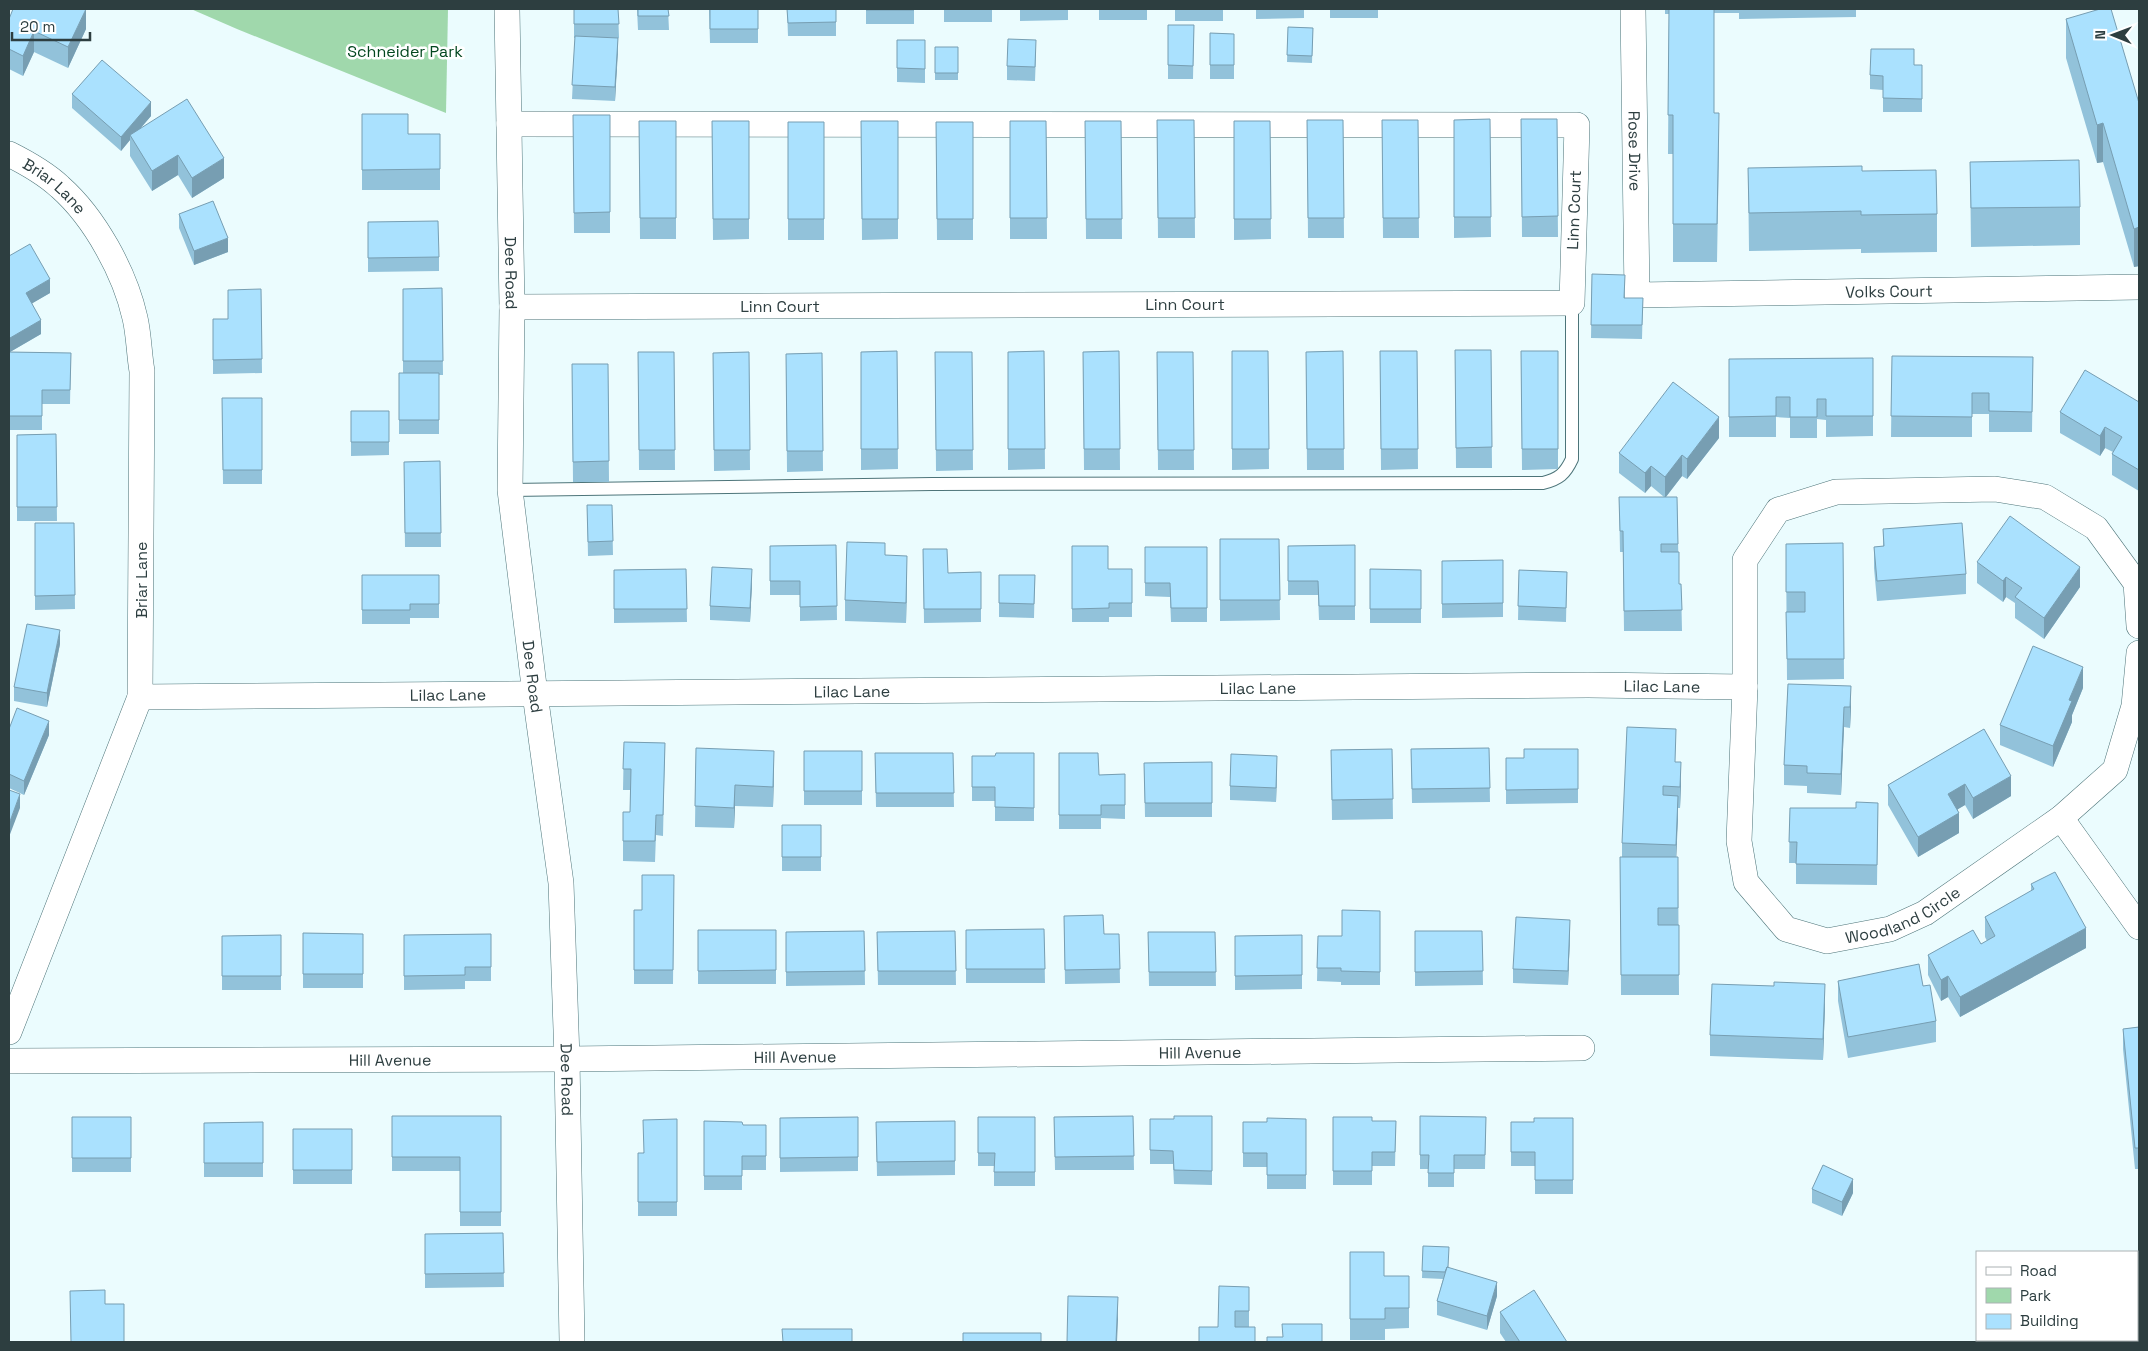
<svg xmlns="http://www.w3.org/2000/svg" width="2148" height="1351" viewBox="0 0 2148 1351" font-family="'Space Grotesk',sans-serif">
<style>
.built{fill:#c1f6fc}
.green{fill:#a0d8ac}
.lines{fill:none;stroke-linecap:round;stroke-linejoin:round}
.service-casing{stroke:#4d7479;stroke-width:14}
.minor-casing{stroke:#4d7479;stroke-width:26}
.service{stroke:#fff;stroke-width:12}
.minor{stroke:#fff;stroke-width:25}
.wall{fill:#92c2da}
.shaded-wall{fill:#779eb2}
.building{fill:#aae1fe;stroke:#779eb2}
.labels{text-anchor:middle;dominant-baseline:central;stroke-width:5;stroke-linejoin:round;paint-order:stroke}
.park-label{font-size:16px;fill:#03471f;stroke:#fff}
.street-label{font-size:16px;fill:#2d3e40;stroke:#fff}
</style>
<rect width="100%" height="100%" fill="#ebfcfe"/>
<!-- built -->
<path class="built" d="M2139,1292V1342H2019L2018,1340H2137V1293Z"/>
<!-- green -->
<path class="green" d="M191,9H448L446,113L237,29Z"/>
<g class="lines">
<defs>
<path id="service" d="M510,490L932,484L1543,483C1559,479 1565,474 1572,459V303"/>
<g id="minor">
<path id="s1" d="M507,9L512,307L510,490L535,694L561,883L567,1059L572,1342"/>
<path id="s2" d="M1633,9L1637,295L2139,287"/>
<path d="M509,124L1577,125L1572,303L512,307"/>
<path id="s3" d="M9,154C27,163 45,173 60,187C95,218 125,273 135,318C139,335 139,354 142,371L140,697L9,1032"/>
<path id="s4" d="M2139,626L2136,583L2096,528L2045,497L1995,489L1836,492L1778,510L1745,560V687L1739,841L1746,882L1786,929L1827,941L1890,929L1925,913L2061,818L2115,770L2134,706L2139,653"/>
<path id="s5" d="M140,697L1588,685L1745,687"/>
<path d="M2061,818L2139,927"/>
<path id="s6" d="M9,1061L567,1059L1582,1048"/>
</g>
</defs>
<!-- service casing -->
<use href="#service" class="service-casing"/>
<!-- minor casing -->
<use href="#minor" class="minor-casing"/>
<!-- service -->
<use href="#service" class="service"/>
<!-- minor -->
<use href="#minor" class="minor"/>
</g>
<!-- wall -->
<path class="wall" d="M574,9H618L619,38H618L615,101L572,99L575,38H574Z
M637,9H668L669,30H638Z
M709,9H758V43H710Z
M787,9H836V36H788Z
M866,9H914V24H866Z
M944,9H992V22H944Z
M1020,9H1068V20L1020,21Z
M1099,9H1147V20H1099Z
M1175,9H1223V21H1175Z
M1256,9H1304V18L1256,19Z
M1330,9H1378V18H1330Z
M1665,9H1856V17L1739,19V13H1714V113L1719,151L1717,262H1673V154H1668L1669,14H1665Z
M9,19L86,29L68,68L34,52L23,76L9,69Z
M2066,19L2139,103V266L2134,267L2103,162L2097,163L2066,58Z
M1168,25H1194L1193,79H1168Z
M1288,27L1313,28L1312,63L1287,62Z
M1210,33L1234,34V79H1210Z
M897,40H925V83L897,82Z
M935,47H958V80H935Z
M1036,54L1035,81L1007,80V66Z
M1914,65H1922V112H1883V90L1870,89V75Z
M72,94L151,116L140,129L224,178L192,198L178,175L152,191L130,156V140L121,151L72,108Z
M362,114L408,134H440V190H362Z
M573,115H610V233H574Z
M1490,119L1491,237L1454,238V120Z
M1521,119H1557L1558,237H1522Z
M1157,120H1194L1195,238H1158Z
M1307,120H1343L1344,238H1308Z
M1382,120H1418L1419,238H1383Z
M639,121H676V239H640Z
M712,121H749V239L713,240Z
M861,121H898V239L862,240Z
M1010,121H1046L1047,239H1010Z
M1085,121H1121L1122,239H1086Z
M1234,121H1270L1271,239L1234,240Z
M788,122H824V240H788Z
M936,122H973V240H937Z
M1970,162L2080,207V245L1971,247Z
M1748,168L1862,171L1937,214V252L1861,253V249L1749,251Z
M179,214L228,252L194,265L179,228Z
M368,222L439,257V271L368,272Z
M9,256L50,293L32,303L41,334L10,352L9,350Z
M1592,274L1625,298H1643L1642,339L1591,338Z
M442,288L443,375H439V434H399V373H403V289Z
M261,289L262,373L213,374V319H228Z
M1455,350H1491L1492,468H1456Z
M897,351L898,469L861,470V352Z
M1044,351L1045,469L1008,470V352Z
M1119,351L1120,470H1084L1083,352Z
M1232,351H1268L1269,469L1232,470Z
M1343,351L1344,470H1307L1306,352Z
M1380,351H1417L1418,469L1381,470Z
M1521,351H1558V469L1522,470Z
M9,352L71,353L70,404H42V430H9Z
M638,352H674L675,470H639Z
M749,352L750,470L714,471L713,353Z
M935,352H972L973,470L936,471Z
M1157,352H1193L1194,470H1158Z
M822,353L823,471L787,472L786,354Z
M1892,356L2033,357L2032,432H1989V414H1972V437H1891Z
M1873,358V436L1826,437V420L1817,419V438H1790V418L1776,417V437H1729V359Z
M572,364H608L609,482H573Z
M222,398H262V484H223Z
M2139,402V491L2112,475V454L2113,452L2105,448L2100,456L2060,433V412Z
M351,411H389V455L351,456Z
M56,434L57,521H17V435Z
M1719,438L1687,479L1682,476L1666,497H1677L1679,584H1681L1682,631H1624L1623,552H1620L1619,497H1664L1651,486L1645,493L1619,473V453Z
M440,461L441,547H405L404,462Z
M587,505H612L613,555L588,556Z
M35,523H74L75,609L35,610Z
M1883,529L1966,574V594L1877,601L1874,568V547L1883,546Z
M1220,539H1279L1280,620L1220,621Z
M1843,543L1844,679L1787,680L1786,544Z
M836,545L837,620L800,621V595H770V546Z
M1355,545V620H1319L1318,595H1288V546Z
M1072,546L1108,569H1132V617H1109V622H1072Z
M1145,547H1207V622H1171L1170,597L1145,596Z
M923,549L948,573L981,572V622L924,623Z
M885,555L907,577L906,623L845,621V600Z
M1503,560V617L1442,618V561Z
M1977,562L2080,587L2044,639L2015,618V603L2006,597L2003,602L1977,583Z
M686,569L687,622L614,623V570Z
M1370,569L1421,570V623H1370Z
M1519,570L1567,572L1566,622L1518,620Z
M362,575H439V618H410V624H362Z
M999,575H1035L1034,618L999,617Z
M752,583L750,622L710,620V606Z
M60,644L47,707L14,701V687Z
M1788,684L1851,707L1850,728L1844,727L1841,795L1807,793V786L1784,785V765Z
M2083,688L2072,715V722L2053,767L2000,745V725Z
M9,729L49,735L24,795L9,788Z
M1984,729L2011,796L1973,819L1965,805L1958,809L1959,833L1918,857L1888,805V785Z
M624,742L665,743L663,836L656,835L655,862L623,861V812H630V790H623Z
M696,748L774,771L773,807L735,806L734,828L695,827Z
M1489,748L1490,802L1412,803L1411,749Z
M1392,749L1393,819L1332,820L1331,750Z
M1578,749V803L1506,804V758H1524Z
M804,751H862V805H804Z
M875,753H953L954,807H876Z
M1034,753V821H995V801H972V756H995Z
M1059,753L1099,775L1125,774V819L1101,818V829H1059Z
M1212,762V817H1145L1144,763Z
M1676,762L1681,783L1680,808H1678L1676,857H1678L1679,995H1621L1620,857H1622V843Z
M1277,770L1276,802L1230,800V786Z
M1878,803L1877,885L1796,884V863H1789L1790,808H1856Z
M782,825H821V871H782Z
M674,875L673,984H634V910H642Z
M2031,884L2086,948L1960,1017L1948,997L1941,1001L1928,975V955L1981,944L1987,941L1985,937V917L2031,891Z
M1380,911V985H1341V982L1317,981L1318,936H1342Z
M1064,916L1104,934H1119L1120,983L1065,984Z
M1044,929L1045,983H966V930Z
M698,930H776V984H698Z
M864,931L865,985L786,986V932Z
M955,931L956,985H878L877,932Z
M1415,931H1482L1483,985L1415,986Z
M1148,932H1215L1216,986H1149Z
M303,933L363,934V988H303Z
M491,934V981H465V989L404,990V935Z
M1570,934L1568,985L1513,983V969Z
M281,935V990H222V936Z
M1302,935V989L1235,990V936Z
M1838,981L1923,986L1936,1021V1042L1848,1058L1838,1001Z
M1774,986L1825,1004L1823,1060L1710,1056V1035Z
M2139,1027V1169H2135L2123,1049V1029Z
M392,1116H501V1226H460V1171H392Z
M1133,1116L1134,1170H1055L1054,1117Z
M1212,1116V1185L1174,1184L1173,1164H1150V1119H1174Z
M1420,1116L1486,1117L1485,1169H1454V1187H1428V1169H1420Z
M72,1117H131V1172H72Z
M858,1117V1171L780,1172V1118Z
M978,1117H1035V1186H994V1166H978Z
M1333,1117L1372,1121H1396L1395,1166H1372V1185H1333Z
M1573,1118V1194H1535V1166H1511V1122H1534Z
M677,1119V1216H638V1153H643Z
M1306,1119V1189H1267V1167H1243V1122H1267Z
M704,1121L743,1125H766V1170H742V1190H704Z
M955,1121V1175L877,1176L876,1122Z
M263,1122V1177H204V1123Z
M293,1129H352V1184H293Z
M1812,1189L1853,1193L1842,1216L1812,1203Z
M503,1233L504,1287L425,1288V1234Z
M1423,1246L1448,1267L1497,1296L1487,1330L1437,1315V1301L1443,1279L1422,1278Z
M1350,1252L1384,1276H1409V1328L1385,1329V1340H1350Z
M1249,1287V1327H1218Z
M1500,1312L1567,1342H1506L1500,1333Z"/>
<!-- shaded-wall -->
<path class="shaded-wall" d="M86,9V29L68,68V47Z
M34,31V52L23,76V56Z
M618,38V51L615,101V87Z
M151,102V116L132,138L130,135V140L121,151V137Z
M2103,123V162L2097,163V125Z
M178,155V175L152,191V171Z
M224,158V178L192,198V178Z
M2139,227V266L2134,267V229Z
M228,238V252L194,265V251Z
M50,279V293L26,307V293Z
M41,320V334L10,352V338Z
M1719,417V438L1687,479V459Z
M2105,427V448L2100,456V436Z
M1682,455V476L1665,498V477Z
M1651,466V486L1645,493V473Z
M907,556V577L906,623V603Z
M2080,567V587L2044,639V618Z
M752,569V583L750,622V608Z
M2006,577V597L2003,602V581Z
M60,630V644L47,707V693Z
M2083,667V688L2072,715V722L2053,767V746L2069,700Z
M1851,686V707L1850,728V707Z
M1844,707V727L1841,795V774Z
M49,721V735L24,795V781Z
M774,751V771L773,807V787Z
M1277,756V770L1276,802V788Z
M1681,762V783L1680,808V787Z
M2011,776V796L1973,819V798Z
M1965,784V805L1948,815V794Z
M735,785V806L734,828V808Z
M20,794V808L9,837V824Z
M1678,796V816L1676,865V845Z
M1959,813V833L1918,857V837Z
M1570,920V934L1568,985V971Z
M2086,928V948L1960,1017V997Z
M1948,976V997L1941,1001V980Z
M1825,984V1004L1823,1060V1039Z
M1853,1179V1193L1842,1216V1202Z
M1497,1282V1296L1487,1330V1316Z
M1118,1297V1318L1117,1342H1116Z"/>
<!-- building -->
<path class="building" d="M13,9H86L68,47L34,31L23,56L9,49V19Z
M574,9H618L619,24H574Z
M638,9H668L669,16H638Z
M710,9H758V29H710Z
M787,9H836V22L788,23Z
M866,9H914V10H866Z
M1669,9H1714V113H1719L1717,224H1673V115H1668Z
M2100,9H2111L2139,103V227L2134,229L2103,123L2097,125L2066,19Z
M1168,25H1194L1193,66L1168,65Z
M1288,27L1313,28L1312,56L1287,55Z
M1210,33L1234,34V65H1210Z
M575,36L618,38L615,87L572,85Z
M1008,39L1036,40L1035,67L1007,66Z
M897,40H925V69L897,68Z
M935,47H958V73H935Z
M1871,49H1914V65H1922V99L1883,98V76L1870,75Z
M102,60L151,102L121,137L72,94Z
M187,99L224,158L192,178L178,155L152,171L130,135Z
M362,114H408V134H440V169L362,170Z
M573,115H610V212L574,213Z
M1490,119L1491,217H1454V120Z
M1521,119H1557L1558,216L1522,217Z
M1157,120H1194L1195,218H1158Z
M1307,120H1343L1344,218H1308Z
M1382,120H1418L1419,218H1383Z
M639,121H676V218H640Z
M712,121H749V219H713Z
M861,121H898V219H862Z
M1010,121H1046L1047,218H1010Z
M1085,121H1121L1122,219H1086Z
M1234,121H1270L1271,219H1234Z
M788,122H824V219H788Z
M936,122H973V219H937Z
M2079,160L2080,207L1971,208L1970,162Z
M1862,166V171L1936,170L1937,214L1861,215V211L1749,213L1748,168Z
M213,201L228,238L194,251L179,214Z
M438,221L439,257L368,258V222Z
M30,244L50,279L26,293L41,320L10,338L9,336V256Z
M1592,274L1625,275L1624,298H1643L1642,325H1591Z
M442,288L443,361H403V289Z
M261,289L262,359L213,360V319H228V290Z
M1455,350H1491L1492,447L1456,448Z
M897,351L898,449H861V352Z
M1044,351L1045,449H1008V352Z
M1119,351L1120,449H1084L1083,352Z
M1232,351H1268L1269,449H1232Z
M1343,351L1344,449H1307L1306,352Z
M1380,351H1417L1418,449H1381Z
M1521,351H1558V449H1522Z
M9,352L71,353L70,390H42V416H9Z
M638,352H674L675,450H639Z
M749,352L750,450H714L713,353Z
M935,352H972L973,450H936Z
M1157,352H1193L1194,450H1158Z
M822,353L823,451H787L786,354Z
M1892,356L2033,357L2032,412L1989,411V393H1972V417L1891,416Z
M1873,358V416H1826V399H1817V417H1790V397H1776V416L1729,417V359Z
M572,364H608L609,461L573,462Z
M2085,370L2139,402V470L2112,454L2122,437L2105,427L2100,436L2060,412Z
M399,373H439V420H399Z
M1673,382L1719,417L1687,459L1682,455L1665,477L1651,466L1645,473L1619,453Z
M222,398H262V470H223Z
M351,411H389V442H351Z
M56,434L57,507H17V435Z
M440,461L441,533H405L404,462Z
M1619,497H1677L1678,544H1661V552H1679V584H1681L1682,610L1624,611L1623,531H1620Z
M587,505H612L613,541L588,542Z
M2010,516L2080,567L2044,618L2015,597L2022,588L2006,577L2003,581L1977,562Z
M35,523H74L75,595L35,596Z
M1962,523L1966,574L1877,581L1874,547L1884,546L1883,529Z
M1220,539H1279L1280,600H1220Z
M847,542L885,543V555L907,556L906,603L845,600Z
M1843,543L1844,659H1787L1786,612H1805V592H1786V544Z
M836,545L837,606L800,607V581H770V546Z
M1355,545V606H1319L1318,581H1288V546Z
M1072,546H1108V569H1132V603H1109V608L1072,609Z
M1145,547H1207V608H1171L1170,583H1145Z
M923,549H947L948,573L981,572V609H924Z
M1503,560V603L1442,604V561Z
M712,567L752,569L750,608L710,606Z
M686,569L687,609H614V570Z
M1370,569L1421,570V609H1370Z
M1519,570L1567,572L1566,608L1518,606Z
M362,575H439V604H410V610H362Z
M999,575H1035L1034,604L999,603Z
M27,624L60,630L47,693L14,687Z
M2033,646L2083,667L2069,700L2072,701L2053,746L2000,725Z
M1788,684L1851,686L1850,707H1844L1841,774L1807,773V766L1784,765Z
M17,708L49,721L24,781L9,774V729Z
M1627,727L1676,729L1675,762H1681L1680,787L1663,786V795L1678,796L1676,845L1622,843Z
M1984,729L2011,776L1973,798L1965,784L1948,794L1959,813L1918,837L1888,785Z
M624,742L665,743L663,815H656L655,841H623V812H630L631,769H623Z
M696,748L774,751L773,787L735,785L734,808L695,806Z
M1489,748L1490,788L1412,789L1411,749Z
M1392,749L1393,799L1332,800L1331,750Z
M1524,749H1578V789L1506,790V758H1524Z
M804,751H862V791H804Z
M875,753H953L954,793H876Z
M996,753H1034V808L995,807V787H972V756H995Z
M1059,753H1098L1099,775L1125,774V805H1101V815H1059Z
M1231,754L1277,756L1276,788L1230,786Z
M1212,762V803H1145L1144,763Z
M9,790L20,794L9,824Z
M1856,802L1878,803L1877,865L1796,864L1797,842H1789L1790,808H1856Z
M782,825H821V857H782Z
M1620,857H1678V908H1658V925H1679V975H1621Z
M2055,872L2086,928L1960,997L1948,976L1941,980L1928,955L1973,930L1981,944L1995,936L1985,917L2034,889L2031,884Z
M642,875H674L673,970H634V910H642Z
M1342,910L1380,911V972L1341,971V968H1317L1318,936H1342Z
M1103,915L1104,934H1119L1120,969L1065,970L1064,916Z
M1516,917L1570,920L1568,971L1513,969Z
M1044,929L1045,969H966V930Z
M698,930H776V970L698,971Z
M864,931L865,971L786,972V932Z
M955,931L956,971H878L877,932Z
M1415,931H1482L1483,971L1415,972Z
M1148,932H1215L1216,972H1149Z
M303,933L363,934V974H303Z
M491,934V967H465V975L404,976V935Z
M281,935V976H222V936Z
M1302,935V975L1235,976V936Z
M1919,964L1923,986L1930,985L1936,1021L1848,1037L1838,981Z
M1774,982L1825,984L1823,1039L1710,1035L1712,984L1774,986Z
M2139,1027V1148H2135L2123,1029Z
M392,1116H501V1212H460V1157H392Z
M1133,1116L1134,1156L1055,1157L1054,1117Z
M1174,1116H1212V1171L1174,1170L1173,1151L1150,1150V1119H1174Z
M1420,1116L1486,1117L1485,1155H1454V1173H1428L1429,1155H1420Z
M72,1117H131V1158H72Z
M858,1117V1157L780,1158V1118Z
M978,1117H1035V1172H994L995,1153H978Z
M1333,1117H1372V1121H1396L1395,1152H1372V1171H1333Z
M1267,1118L1306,1119V1175H1267V1153H1243V1122H1267Z
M1534,1118H1573V1180H1535V1152H1511V1122H1534Z
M677,1119V1202H638V1153H644L643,1120Z
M704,1121L742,1122L743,1125H766V1156H742V1176H704Z
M955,1121V1161L877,1162L876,1122Z
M263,1122V1163H204V1123Z
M293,1129H352V1170H293Z
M1823,1165L1853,1179L1842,1202L1812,1189Z
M503,1233L504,1273L425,1274V1234Z
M1423,1246L1449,1247L1448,1267H1447L1445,1272L1422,1271Z
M1350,1252H1384V1276H1409V1308H1385V1319H1350Z
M1447,1267L1497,1282L1487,1316L1437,1301Z
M1219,1286L1249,1287V1311H1235V1327H1255V1342H1199V1327H1218Z
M105,1290V1304H124V1342H71L70,1291Z
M1534,1290L1567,1342H1520L1500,1312Z
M1068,1296L1118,1297L1116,1342H1067Z
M1282,1324H1322V1342H1267V1337H1283Z
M782,1329H852V1342H783Z
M963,1333H1041V1342H963Z
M2040,1340H2091L2092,1342H2040Z"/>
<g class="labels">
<!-- park labels -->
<g class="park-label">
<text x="405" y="51">Schneider Park</text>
</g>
<!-- street labels -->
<g class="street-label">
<text stroke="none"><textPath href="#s2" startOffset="142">Rose Drive</textPath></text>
<text stroke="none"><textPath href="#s3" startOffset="56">Briar Lane</textPath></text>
<text transform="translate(1574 210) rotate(-88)">Linn Court</text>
<text stroke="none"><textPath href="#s1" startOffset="264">Dee Road</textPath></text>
<text stroke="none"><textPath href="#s2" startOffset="538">Volks Court</textPath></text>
<text x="1185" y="304">Linn Court</text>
<text x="780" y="306">Linn Court</text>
<text transform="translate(141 580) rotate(-90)">Briar Lane</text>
<text stroke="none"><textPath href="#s1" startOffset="669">Dee Road</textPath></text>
<text stroke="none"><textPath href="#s5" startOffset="1522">Lilac Lane</textPath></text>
<text stroke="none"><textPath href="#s5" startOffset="1118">Lilac Lane</textPath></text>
<text stroke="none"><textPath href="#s5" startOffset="712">Lilac Lane</textPath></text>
<text stroke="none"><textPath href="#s5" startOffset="308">Lilac Lane</textPath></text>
<text stroke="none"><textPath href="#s4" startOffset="1009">Woodland Circle</textPath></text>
<text stroke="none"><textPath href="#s6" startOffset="1191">Hill Avenue</textPath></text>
<text stroke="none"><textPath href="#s6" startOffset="786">Hill Avenue</textPath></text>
<text stroke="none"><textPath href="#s6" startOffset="381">Hill Avenue</textPath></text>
<text stroke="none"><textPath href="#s1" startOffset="1074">Dee Road</textPath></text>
</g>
</g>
<!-- border -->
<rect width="2148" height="1351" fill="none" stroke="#2d3e40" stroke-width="20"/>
<!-- legend -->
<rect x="1976" y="1251" width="162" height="90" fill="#ffffff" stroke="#abb2b3"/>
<rect x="1986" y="1267" width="25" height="8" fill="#ffffff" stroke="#abb2b3"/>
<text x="2020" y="1276" font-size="15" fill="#2d3e40">Road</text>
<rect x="1986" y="1288" width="25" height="15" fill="#a0d8ac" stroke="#abb2b3"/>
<text x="2020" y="1301" font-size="15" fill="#2d3e40">Park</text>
<rect x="1986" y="1314" width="25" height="15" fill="#aae1fe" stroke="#abb2b3"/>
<text x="2020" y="1326" font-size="15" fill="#2d3e40">Building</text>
<!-- north arrow -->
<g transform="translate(2113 35) rotate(271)" stroke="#ffffff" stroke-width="4" paint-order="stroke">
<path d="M0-4L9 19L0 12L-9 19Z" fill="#2d3e40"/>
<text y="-8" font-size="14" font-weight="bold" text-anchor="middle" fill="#2d3e40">N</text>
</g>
<!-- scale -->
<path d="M12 32v8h78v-8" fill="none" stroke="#2d3e40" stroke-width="2.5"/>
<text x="20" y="32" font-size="15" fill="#2d3e40" stroke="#ffffff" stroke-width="4" paint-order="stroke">20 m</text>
</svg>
